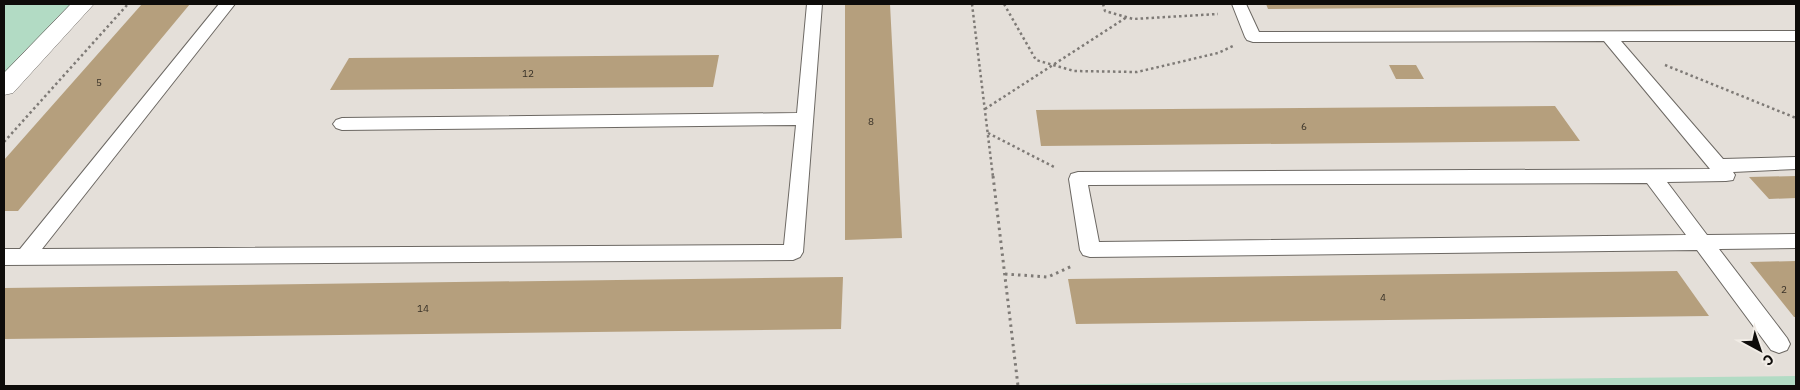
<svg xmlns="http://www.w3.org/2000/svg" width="1800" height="390" viewBox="0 0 1800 390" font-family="'IBM Plex Sans',sans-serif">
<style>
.green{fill:#b2dbc4}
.building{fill:#b59f7d}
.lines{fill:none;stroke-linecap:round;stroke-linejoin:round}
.service-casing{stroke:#6c6863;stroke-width:2}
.minor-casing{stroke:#6c6863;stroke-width:1}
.path-far1{stroke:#7e7a76;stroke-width:2.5;stroke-dasharray:2.5 3;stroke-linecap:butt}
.path{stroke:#7e7a76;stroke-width:3;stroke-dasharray:2.5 4;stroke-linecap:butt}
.service{fill:#fff;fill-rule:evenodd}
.minor{fill:#fff;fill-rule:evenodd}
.labels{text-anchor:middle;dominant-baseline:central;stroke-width:4;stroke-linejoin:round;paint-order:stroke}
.number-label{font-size:10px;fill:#383127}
</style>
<rect width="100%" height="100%" fill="#e4dfd9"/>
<!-- green -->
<path class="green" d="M4,4H75L4,79Z
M1796,376V386H922Z"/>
<!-- building -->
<path class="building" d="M142,4H190L18,211H4V160Z
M845,4H890L902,238L845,240Z
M1266,4H1785L1786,5L1268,9Z
M719,55L713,87L330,90L349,58Z
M1389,65H1416L1424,79H1396Z
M1555,106L1580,141L1041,146L1036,110Z
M1796,176V198L1769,199L1749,177Z
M1796,261V317H1794L1750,262Z
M1677,271L1709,316L1076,324L1068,279Z
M843,277L841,329L4,339V288Z"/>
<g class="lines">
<defs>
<path id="service" d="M219,4H235L42,249L784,245L796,125L342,130L336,128L333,124L336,120L342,118L797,113L807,4H822L803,252L800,257L793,260L4,265V249H20Z
M1232,4H1246L1259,32L1796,31V41H1621L1723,159L1796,157V169L1733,172L1735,175L1733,180L1726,181L1667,182L1707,235L1796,234V248L1719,249L1787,338L1790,344L1787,350L1779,353L1771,350L1697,250L1090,257L1083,255L1080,250L1069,179L1071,174L1078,172L1710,169L1604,41L1253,42L1247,40L1245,37ZM1647,183L1686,235L1099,242L1088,185Z"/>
<path id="minor" d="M71,4H94L13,93L4,95V73Z"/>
</defs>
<!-- service casing -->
<use href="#service" class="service-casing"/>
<!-- minor casing -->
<use href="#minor" class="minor-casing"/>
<!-- path-far1 -->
<path class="path-far1" d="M972,4L993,177
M1004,4L1036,60L1074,71L1137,72L1218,53L1233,46
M1103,4L1105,11L1133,19L1218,14
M1665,65L1796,118
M985,109L1127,17
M988,133L1056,168
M4,142L128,4"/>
<!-- path -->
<path class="path" d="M993,176L1018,386
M1005,274L1048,277L1072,266"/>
<!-- service -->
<use href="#service" class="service"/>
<!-- minor -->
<use href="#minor" class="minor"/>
</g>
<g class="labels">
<!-- number labels -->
<g class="number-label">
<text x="528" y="73">12</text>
<text x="99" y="82">5</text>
<text x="871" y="121">8</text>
<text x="1304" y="126">6</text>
<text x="1784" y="289">2</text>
<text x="1383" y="297">4</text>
<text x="423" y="308">14</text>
</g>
</g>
<!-- border -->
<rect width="1800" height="390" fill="none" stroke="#0e0c0a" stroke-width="10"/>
<!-- north arrow -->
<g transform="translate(1760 350) rotate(140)" stroke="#f1ece6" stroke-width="4" paint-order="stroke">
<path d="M0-4L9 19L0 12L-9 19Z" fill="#0e0c0a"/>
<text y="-8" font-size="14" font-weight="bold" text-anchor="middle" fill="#0e0c0a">С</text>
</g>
</svg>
